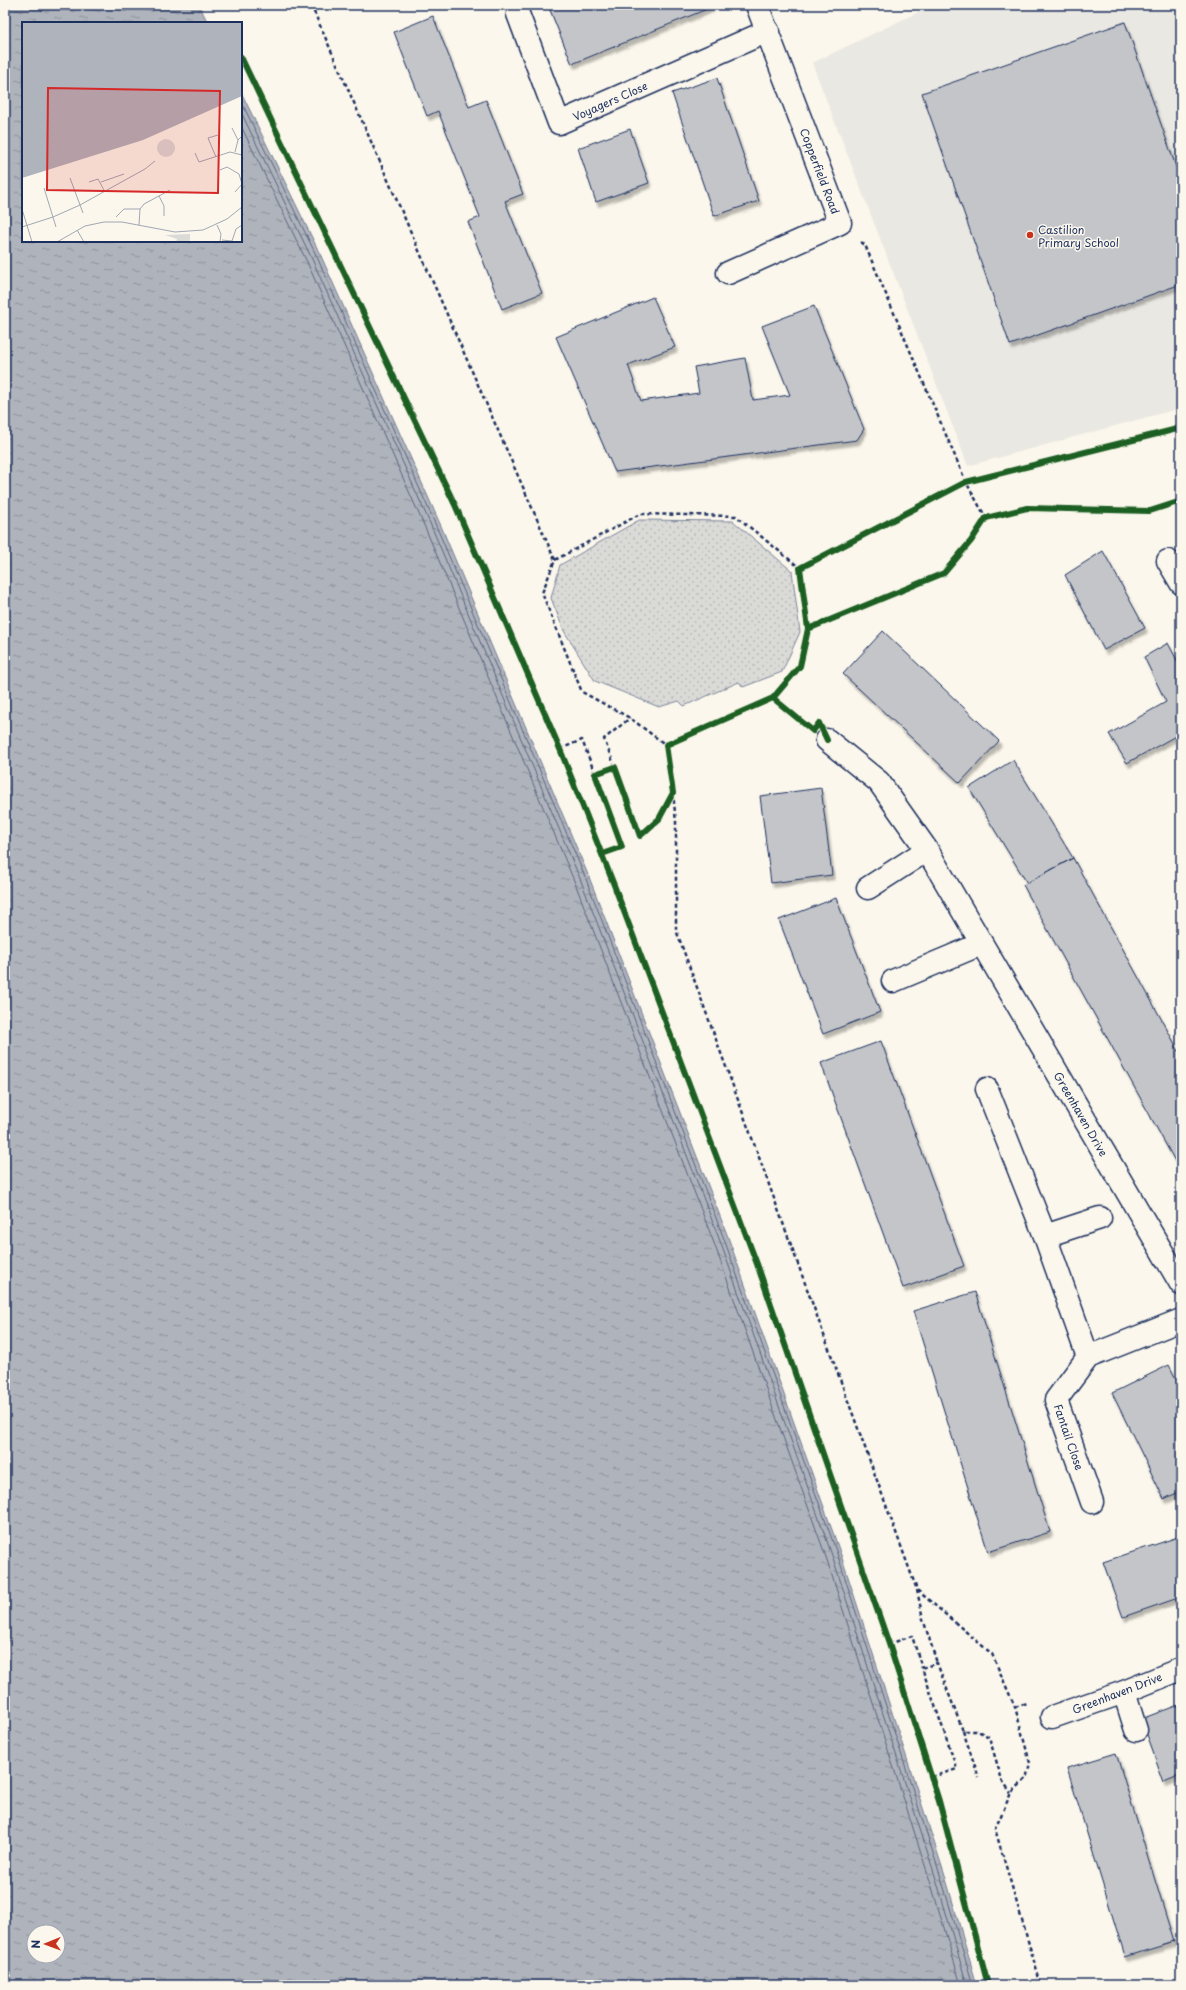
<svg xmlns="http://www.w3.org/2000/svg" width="1186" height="1990" viewBox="0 0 1186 1990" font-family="'Playpen Sans',sans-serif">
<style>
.built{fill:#eae8e2}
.grass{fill:url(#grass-dots);stroke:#7a849a}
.water{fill:url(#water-ripples);stroke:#747e96;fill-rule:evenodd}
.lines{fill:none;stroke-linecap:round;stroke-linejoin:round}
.shore{stroke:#566483;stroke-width:1}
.building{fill:#c3c5c9;stroke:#1b2f5e;filter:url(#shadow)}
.minor-casing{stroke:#1b2f5e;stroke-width:25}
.path{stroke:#1b2f5e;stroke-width:2.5;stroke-dasharray:4 3;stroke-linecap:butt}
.minor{stroke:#fbf7ec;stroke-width:22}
.cycleway-casing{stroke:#fbf7ec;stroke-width:8}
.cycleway{stroke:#1b5e20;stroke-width:6}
.poi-dot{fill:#c8321e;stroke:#fbf7ec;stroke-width:1.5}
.labels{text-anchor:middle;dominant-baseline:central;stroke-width:3;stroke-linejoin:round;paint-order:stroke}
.street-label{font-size:11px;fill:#1b2f5e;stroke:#fbf7ec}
.poi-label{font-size:11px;fill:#1b2f5e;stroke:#fbf7ec;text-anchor:start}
.inset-road{fill:none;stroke:#a1a7b3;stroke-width:1}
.view{fill:#d62828;fill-opacity:0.15;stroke:#d62828;stroke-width:2}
.inset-edge{fill:none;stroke:#1b2f5e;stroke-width:2}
</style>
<defs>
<pattern id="grass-dots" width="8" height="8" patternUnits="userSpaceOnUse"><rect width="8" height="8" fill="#dadad7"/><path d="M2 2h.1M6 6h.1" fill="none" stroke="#babbbb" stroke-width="1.8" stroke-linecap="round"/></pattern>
<pattern id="water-ripples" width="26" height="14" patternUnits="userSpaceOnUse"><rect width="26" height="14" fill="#afb3bb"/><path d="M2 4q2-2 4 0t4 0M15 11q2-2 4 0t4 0" fill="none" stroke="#8e929b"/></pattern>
<filter id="shadow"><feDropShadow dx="2.5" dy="4.5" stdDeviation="1" flood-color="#0004"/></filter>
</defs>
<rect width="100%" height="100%" fill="#fbf7ec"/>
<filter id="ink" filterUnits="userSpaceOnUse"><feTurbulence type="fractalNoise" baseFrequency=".025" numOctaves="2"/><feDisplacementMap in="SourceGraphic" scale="8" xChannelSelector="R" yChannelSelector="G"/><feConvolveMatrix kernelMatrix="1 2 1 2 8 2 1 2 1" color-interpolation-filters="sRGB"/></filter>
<g filter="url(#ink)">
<!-- built -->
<path class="built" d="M933,5H1181V408L968,466L812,63Z"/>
<!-- grass -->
<path class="grass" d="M639,520L733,521L792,571L800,632L782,672L743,687L739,682L684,706L679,701L659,707L595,681L564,631L551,598L560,565Z"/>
<!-- water -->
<path class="water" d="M5,5H199L208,23H23V241H241V92L321,256L441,526L589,877L728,1237L841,1555L946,1879L977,1985H5ZM34,1932H58V1956H34Z"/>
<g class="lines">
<!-- shore -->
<path class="shore" d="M241,101L317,257L437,528L586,879L724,1239L838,1556L942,1881L973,1985
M241,112L312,259L433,530L581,881L720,1241L833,1558L937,1882L967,1985
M241,126L307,262L427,532L575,883L714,1243L827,1560L931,1884L961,1985"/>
</g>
<!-- building -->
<path class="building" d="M548,5H711L712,7L572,64Z
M433,16L469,107L486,100L523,194L505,201L542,293L502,309L468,222L480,217L438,111L427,116L394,32Z
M1125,22L1181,181V284L1010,345L922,93Z
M717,78L759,201L714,216L672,93Z
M630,129L649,183L596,202L578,148Z
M653,297L675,347L628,365L641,401L699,393L694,367L745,358L753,400L790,395L762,326L814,306L864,429L857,440L615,472L556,337Z
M1103,551L1145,628L1104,650L1065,575Z
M883,631L999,741L960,783L843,674Z
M1168,643L1181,668V733L1127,763L1109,734L1166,702L1144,657Z
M1013,760L1073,858L1027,883L969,788Z
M821,788L832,875L771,883L760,796Z
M1073,858L1181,1055V1172L1023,885Z
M836,898L880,1012L823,1034L779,920Z
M881,1041L964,1266L903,1288L821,1063Z
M975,1292L1050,1532L988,1552L913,1311Z
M1169,1365L1181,1389V1491L1164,1499L1112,1393Z
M1181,1536V1597L1123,1617L1103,1562Z
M1181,1704V1775L1164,1782L1141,1719Z
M1116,1753L1174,1942L1125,1957L1067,1768Z"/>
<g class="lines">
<defs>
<path id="minor" d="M518,14L559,123L768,31
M728,273L840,223L757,5
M1168,561L1181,583
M827,740L879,782L927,850L1181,1284
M868,888L927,850
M893,981L981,944
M987,1089L1045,1236L1088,1357
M1045,1236L1100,1218
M1092,1502L1056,1400L1088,1357L1181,1320
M1124,1692L1136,1730
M1052,1717L1124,1692L1181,1669"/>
</defs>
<!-- minor casing -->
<use href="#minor" class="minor-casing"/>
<!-- path -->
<path class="path" d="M311,5L555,560L542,593L582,692L630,718L666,745
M861,242L865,245L966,482L986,518
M555,560L640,514L736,516L800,568
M560,749L582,740L595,774
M615,767L604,739L630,718
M673,793L676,822V930L917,1590L992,1654L1015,1707L1030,1763L1026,1779L1011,1793L995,1829L1041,1985
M917,1590L923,1619L937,1663
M889,1644L912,1636L922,1668
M1015,1707L1026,1703
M963,1731L979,1778
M932,1777L957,1769L922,1668L937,1663L963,1731H978L989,1737L1002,1780L1011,1793"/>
<!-- minor -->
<use href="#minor" class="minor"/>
<defs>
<path id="cycleway" d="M241,57L456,507L560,749L614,885L757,1264L889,1644L939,1801L988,1985
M808,629L944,573L971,541L986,518L1027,508L1150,511L1181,501
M773,698L813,731L819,723L827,740
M602,854L622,847L595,774L615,767L640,836L659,819L673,793L666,745L773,698L800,666L808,629L800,568L966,482L1181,428"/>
</defs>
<!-- cycleway casing -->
<use href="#cycleway" class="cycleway-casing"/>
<!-- cycleway -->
<use href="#cycleway" class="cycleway"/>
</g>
</g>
<!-- markers -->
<circle class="poi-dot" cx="1030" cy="235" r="4"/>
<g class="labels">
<!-- street labels -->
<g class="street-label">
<text transform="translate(610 101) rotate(-24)">Voyagers Close</text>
<text transform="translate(820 171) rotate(69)">Copperfield Road</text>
<text transform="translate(1081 1114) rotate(60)">Greenhaven Drive</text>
<text transform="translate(1069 1437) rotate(71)">Fantail Close</text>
<text transform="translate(1117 1693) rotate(-21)">Greenhaven Drive</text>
</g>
<!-- poi labels -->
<g class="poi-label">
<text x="1038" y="229">Castilion<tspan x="1038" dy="13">Primary School</tspan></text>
</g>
</g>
<!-- overview -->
<g transform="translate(22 22)">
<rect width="220" height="220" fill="#fbf7ec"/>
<path d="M135 126a9 9 0 1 1 18 0a9 9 0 1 1-18 0Z" fill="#dadad7"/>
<path d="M168,212V220H154L155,217L143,213Z" fill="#dadad7"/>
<path d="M0,0H220V74L121,118L0,156Z" fill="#afb3bb"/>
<path class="inset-road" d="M210,106L216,118M213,130L216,118L220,114M173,131L177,140L208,130L220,133M194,135L186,116L196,113M198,148L205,145L217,152L220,162L213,170M48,156L61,191M67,160L76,157L83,170M79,160L102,152M22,166L34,205M137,174L142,184V194M0,187L10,220M94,195L102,187H118M117,203L118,187L122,182L148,168M195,203L199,212L198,220M0,205L31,195L58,183L123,147L133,139M55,208L62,220M200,218L210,219L214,207L220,203M35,220L63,204L82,200H100L153,210L181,208L205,197L220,185"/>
<path class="view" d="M26,66L198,69L196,171L25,168Z"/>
<rect width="220" height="220" class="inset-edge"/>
</g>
<!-- margin -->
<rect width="1186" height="1990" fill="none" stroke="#fbf7ec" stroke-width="20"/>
<rect x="10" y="10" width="1166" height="1970" fill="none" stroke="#1b2f5e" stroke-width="1.5" filter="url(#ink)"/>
<!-- north arrow -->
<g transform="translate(46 1944) rotate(269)"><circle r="19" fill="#fbf7ec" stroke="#a1a7b3"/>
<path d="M0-3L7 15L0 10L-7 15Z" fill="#c8321e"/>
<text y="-6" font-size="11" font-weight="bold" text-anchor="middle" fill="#1b2f5e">N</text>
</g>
</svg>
